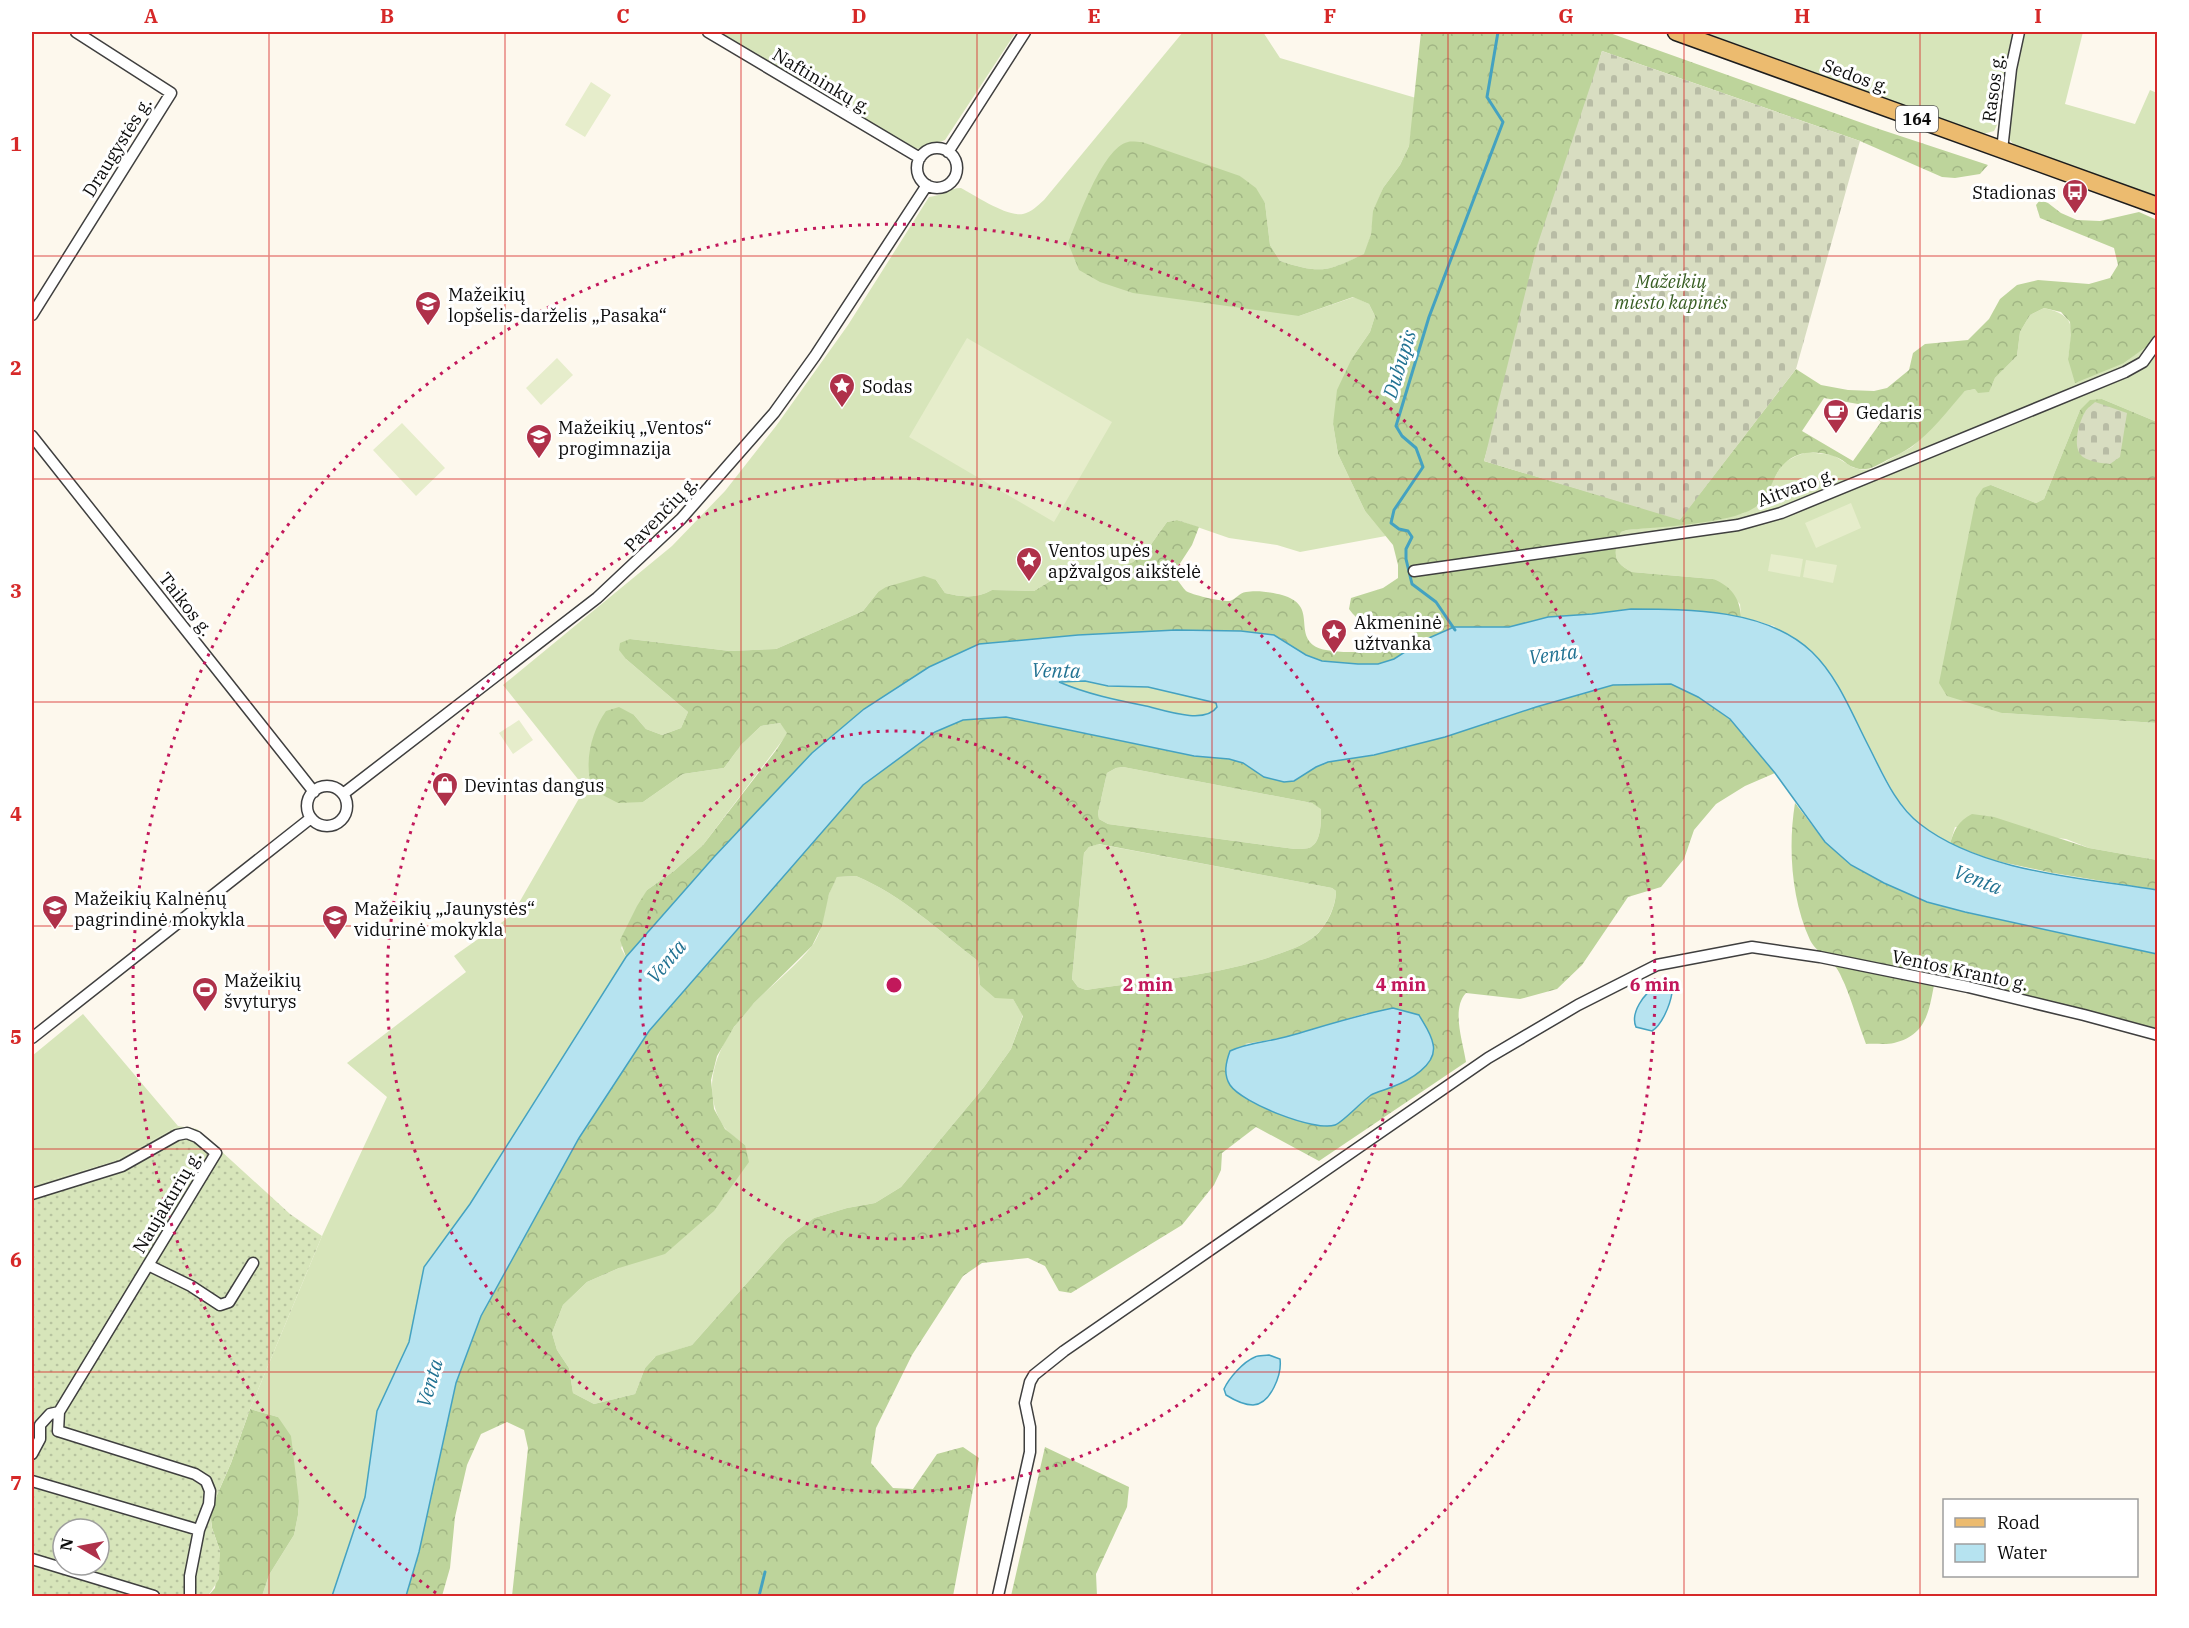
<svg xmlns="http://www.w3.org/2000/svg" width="2189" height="1628" viewBox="0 0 2189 1628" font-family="'IBM Plex Serif',serif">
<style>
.grass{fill:#d7e5ba}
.forest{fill:url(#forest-crowns);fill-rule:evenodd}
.cemetery{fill:url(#cemetery-stones)}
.garden{fill:url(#garden-dots);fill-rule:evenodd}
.pitch{fill:#e6edcb}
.water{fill:#b6e3f0;stroke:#44a2c1;stroke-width:1.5;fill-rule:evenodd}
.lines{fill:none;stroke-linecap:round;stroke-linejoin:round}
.stream{stroke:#44a2c1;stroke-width:3}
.minor-casing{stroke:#3f3f3f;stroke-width:13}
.primary-casing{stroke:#1d1d1d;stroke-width:19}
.minor{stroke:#fff;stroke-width:10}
.primary{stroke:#ecbb6f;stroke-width:16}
.grid{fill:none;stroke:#d62828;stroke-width:1.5;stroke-opacity:0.55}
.ring{fill:none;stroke:#c2185b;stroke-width:3;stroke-dasharray:3 6}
.labels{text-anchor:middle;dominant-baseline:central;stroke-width:6;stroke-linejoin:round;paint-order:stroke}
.shield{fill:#fff;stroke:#555;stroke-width:1.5}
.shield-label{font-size:16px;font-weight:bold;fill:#0c0c0c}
.street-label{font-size:18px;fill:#0c0c0c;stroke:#fff}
.poi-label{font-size:18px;fill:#0c0c0c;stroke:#fff;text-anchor:start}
.park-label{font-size:18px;font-style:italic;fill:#385e23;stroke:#fff}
.water-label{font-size:20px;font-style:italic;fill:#217292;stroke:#fff}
.centre{fill:#c2185b;stroke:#fff;stroke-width:3}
.ring-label{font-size:18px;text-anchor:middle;font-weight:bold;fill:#c2185b;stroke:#fff;stroke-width:6;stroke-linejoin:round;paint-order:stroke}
.neatline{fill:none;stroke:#d62828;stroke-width:2}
.grid-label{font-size:20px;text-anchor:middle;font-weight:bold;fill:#d62828}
</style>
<defs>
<pattern id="forest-crowns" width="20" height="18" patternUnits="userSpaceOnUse" patternTransform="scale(1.5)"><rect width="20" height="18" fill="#bdd49b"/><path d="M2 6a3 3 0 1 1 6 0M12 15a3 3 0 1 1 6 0" fill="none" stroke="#a1b584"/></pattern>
<pattern id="cemetery-stones" width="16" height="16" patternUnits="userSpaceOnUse" patternTransform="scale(1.5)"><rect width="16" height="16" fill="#d8ddc1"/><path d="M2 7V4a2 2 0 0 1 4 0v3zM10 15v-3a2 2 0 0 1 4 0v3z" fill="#b8bca5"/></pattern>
<pattern id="garden-dots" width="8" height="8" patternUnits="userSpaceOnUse" patternTransform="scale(1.5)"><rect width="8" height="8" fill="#d7e5ba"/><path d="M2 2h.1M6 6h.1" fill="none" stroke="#b7c39f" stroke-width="1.8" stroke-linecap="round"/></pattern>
</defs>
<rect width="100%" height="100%" fill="#fdf8ed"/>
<!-- grass -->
<path class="grass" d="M718,32H1016L945,140L922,149L911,148Z
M1183,32H1263L1280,58L1416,98L1409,146L1400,165L1383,188L1374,211L1371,234L1365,254C1326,272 1321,274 1280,261L1270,245L1265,203L1240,176L1299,316L1354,297L1369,304L1375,316L1370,332L1352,358L1333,424L1338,454L1365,511L1386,536L1300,552L1277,545L1229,538L1177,520L1167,522L1147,550L1133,562L1114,570L1089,575L1057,577L1034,591L992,590C976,599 962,597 945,593L936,580L878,592L863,611L776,649L730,651L630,639L626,659L688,712L681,728L662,735L646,729L634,715L643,802L683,774L724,768L741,745L761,726L780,723L788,733L703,845L674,871L647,890L621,948L626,957L470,1204L424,1267L409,1342L377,1411L365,1497L332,1596H262L269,1575L294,1535L298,1515L299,1501L278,1417L250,1409L322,1236L387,1097L347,1063L466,972L454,956L512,915L585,788L503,685L672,546L725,491L776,426L848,325L929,197C941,196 949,188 961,188C976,196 1007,217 1023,214C1032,212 1037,206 1044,200Z
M1704,32H2013L2002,82L1997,125L1994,131L1983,134Z
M2024,32H2083L2065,104L2135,124L2150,90L2157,93V197L2017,147C2015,145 2012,143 2010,140C2003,126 2020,50 2024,32Z
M2044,308C2079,316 2072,330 2068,359L2124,363L2146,346L2157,351V422L2102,399L2080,410L2044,499L2036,503L1991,485L2002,713L2157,723V860L2089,848L2066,839L1955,827L1950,844L1918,823L1897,799L1878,764L1774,626L1741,617L1740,604L1713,579L1632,572C1611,562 1614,552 1621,532L1627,530L1710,521L1744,513L1771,484L1783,463L1796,456L1807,452L1833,455L1852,467L1862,470L1872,469L1912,447L1965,391L1975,389L1989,391L1995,378L2017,356L2020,332L2030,315Z
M1085,681L1108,686L1148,687L1216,703L1217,707C1205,725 1165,710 1147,706C1135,703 1122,703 1110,700C1093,695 1075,688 1058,682Z
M1123,767L1312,803L1321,808C1321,819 1322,841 1311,847C1307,849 1300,849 1295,849L1108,824L1099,819L1098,813L1107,773L1116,768Z
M1098,844L1332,888L1336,891C1336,907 1325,930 1311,939C1297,949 1280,953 1264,959C1207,977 1146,981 1086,990L1078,987L1072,979L1084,853L1089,847Z
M856,876C902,895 939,931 978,961L980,985L1013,999L1023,1015L1011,1049L984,1087L901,1187L875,1203L847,1208L814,1218L786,1239L692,1345L655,1357L645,1368L635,1394L594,1404L573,1393L569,1368L557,1350L552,1333L563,1305L587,1282L619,1268L745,1145C738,1139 729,1134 724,1127C695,1083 724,1033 756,1001C773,984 798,964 812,946C824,930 823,911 829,894C831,888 834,883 837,877Z
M83,1014L178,1126L113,1162L32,1185V1056Z"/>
<!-- forest -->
<path class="forest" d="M1421,32H1607L1879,129L1988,165L1980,174L1955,178L1942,177L1860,141L1602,51L1484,461L1680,519L1796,369L1821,385L1848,390L1874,391L1887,388L1909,370L1913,353L1925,344L1968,340L1989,319L2000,299L2017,285L2038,280L2089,284L2110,278L2118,265L2114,248L2040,218L2036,205L2040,200L2048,203L2061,213L2077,220L2100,221L2139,212L2157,220V351L2146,347L2124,363L2075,383L2068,359L2071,335L2070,322L2061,312L2044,308L2030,315L2020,332L2017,356L1995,378L1989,392L1978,393L1975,389L1965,391C1948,410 1931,433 1911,447C1904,452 1895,456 1887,460C1876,466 1866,473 1853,467C1849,466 1845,462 1842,460C1830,453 1811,450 1798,455C1772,465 1776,487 1759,504C1740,524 1655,527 1627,530L1621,532C1614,552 1611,562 1632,572L1713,579C1731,586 1740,598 1741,617L1676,609H1631L1592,614L1548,617L1509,627H1454L1422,641L1394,659L1378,664H1358L1322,661L1306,655L1274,635L1241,631L864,709L812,753L714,857L626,957L620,940L637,906L647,890L674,871L703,845L777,749L787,733L780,723L761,726L741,745L724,768L683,774L643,802L618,803L593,790C583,765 591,732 606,711L619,707L634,715L646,729L662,735L681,728L688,712L626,659L619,650L620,643L630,639L730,651L776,649L863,611L878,592L886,587L924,576L936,580L945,593C962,597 976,599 992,590L1034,591L1057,577L1089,575L1114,570L1133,562L1147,550L1167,522L1177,520L1199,527L1192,545L1179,565L1177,580C1180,583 1183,588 1186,591C1192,595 1223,602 1230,601C1236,599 1239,593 1246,592C1256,590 1272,592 1282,595C1317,605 1295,630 1313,645C1328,657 1390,652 1407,642C1411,639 1414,632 1417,627L1413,621C1389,627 1365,632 1349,609L1351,598L1383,588L1398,578V565L1393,545L1365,511L1338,454L1333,424L1337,390L1352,358L1370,332L1375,316L1369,304L1353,297L1299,316L1133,293L1100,282L1079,270L1068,243C1078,220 1102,148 1128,142C1131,141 1138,142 1142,142L1240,176L1256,188L1265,203L1270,245L1280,261C1321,274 1326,272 1364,254L1371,234L1373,211L1383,188L1400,165L1409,146ZM1824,398L1858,404L1881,422L1853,461L1802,431Z
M2102,399L2157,422V723L2002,713L1947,696L1939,683L1976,498L1983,488L1991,485L2036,503L2044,499L2080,410L2090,400Z
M1671,684L1698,697L1730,719L1775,773L1745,786L1716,804L1694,830L1684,859L1661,887L1628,897L1582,965L1557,989L1520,999L1466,993C1451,1009 1463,1042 1466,1062L1319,1161L1256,1127L1222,1153L1221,1170L1214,1185L1182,1225L1071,1293L1059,1291L1045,1266L1028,1258L982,1263L963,1276L912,1355L876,1428L871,1463L893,1488L913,1489L937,1454L963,1447L979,1458L953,1596H512L528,1448L524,1430L507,1422L481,1434L467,1465L455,1517L450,1568L442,1596H406L419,1552L456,1383L481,1316L579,1138L649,1031L863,785L935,732L963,720L1006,717L1194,756L1229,759L1243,763L1264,777L1294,781L1316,767L1328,762L1374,755L1445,737L1536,707L1613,685ZM1123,767L1312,803L1321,809C1321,819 1322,841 1311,847C1307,849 1300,849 1295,849L1108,824L1099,819L1098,813L1107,773L1116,768ZM1099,844L1332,888L1336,891C1336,908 1325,930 1311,939C1297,949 1280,953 1264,959C1207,977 1146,981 1086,990L1078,987L1072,979L1084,853L1089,847ZM856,876C902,895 939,931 978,961L980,985L995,998L1013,999L1023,1016L1011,1049L984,1087L901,1187L875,1203L847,1208L814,1218L786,1239L692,1345L656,1356L645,1368L635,1394L594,1404L573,1393L569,1368L557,1350L552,1333L563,1305L587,1282L619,1268L665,1254L714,1211L749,1162L745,1145L725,1129L714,1109L711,1080L717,1056L734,1027L754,1003L812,946L822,926L829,894L837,877ZM1367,1013L1394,1086L1373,1094L1359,1104L1245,1044L1287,1037Z
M1795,803L1825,842L1965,912L2157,954V1031L1937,972C1929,1002 1932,1034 1894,1043C1885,1045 1875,1043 1866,1044C1857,1021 1851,996 1840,974C1834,960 1816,953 1810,940C1791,899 1788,846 1795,803Z
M1972,814L1994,817L2089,848L2157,860V890L2053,873L1992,860L1950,844C1954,830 1958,821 1972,814Z
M250,1409L278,1417L291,1436L299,1501L298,1515L294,1535L269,1575L262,1596H208L215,1588L220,1551L212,1528L210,1511L231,1463Z
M1045,1447L1129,1487L1127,1507L1096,1574L1097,1596H1011Z"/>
<!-- cemetery -->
<path class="cemetery" d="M1602,51L1860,141L1796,369L1680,520L1484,461L1536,249Z
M2095,402L2127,413L2120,457L2110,464C2101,463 2091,462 2083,457C2071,448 2079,422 2085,412C2087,408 2092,405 2095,402Z"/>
<!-- garden -->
<path class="garden" d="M178,1126L197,1129L290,1214L322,1236L250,1409L231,1463L210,1511L212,1528L220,1551L219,1579L208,1596H32V1185L113,1162ZM63,1529H99V1565H63Z"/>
<!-- pitch -->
<path class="pitch" d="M591,82L611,95L585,137L565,125Z
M967,338L1112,422L1054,522L909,437Z
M557,358L573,375L541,405L526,388Z
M402,423L445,468L416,496L373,450Z
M1851,503L1861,528L1816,548L1805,523Z
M1771,554L1803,559L1800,577L1768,571Z
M1806,560L1837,565L1833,583L1803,577Z
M519,720L533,740L513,754L499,733Z"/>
<!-- water -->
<path class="water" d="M1631,609C1690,609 1767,609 1812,652C1838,677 1852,714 1868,745C1882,772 1895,805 1920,824C1981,872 2083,878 2157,890V954L1965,912L1927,902L1884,883L1851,865L1825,842L1775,773L1730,719L1698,697L1671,684L1613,685L1536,707L1445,737L1374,755L1328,762L1316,767L1294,781L1284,782L1264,777L1243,763L1229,759L1194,756L1006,717L963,720L935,732L863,785L649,1031L579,1138L481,1316L456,1383L419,1552L406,1596H332L365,1497L377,1411L409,1342L424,1267L470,1204L626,957L714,857L812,753L864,709L929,667L979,644L1078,635L1176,630L1241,631L1274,635L1306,655L1322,661L1358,664H1378L1394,659L1422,641L1454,627H1509L1548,617L1592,614ZM1085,681L1108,686L1148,687L1216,703L1217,707C1205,725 1163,710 1146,706C1116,700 1087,694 1059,682Z
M1656,987L1669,988L1672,993C1670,1005 1662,1025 1652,1031L1636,1027C1630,1013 1644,993 1656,987Z
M1393,1008L1419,1015C1424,1024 1431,1033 1433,1044C1438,1065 1408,1081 1392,1087C1385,1090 1377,1092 1371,1095C1361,1102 1343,1122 1335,1125C1315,1132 1242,1103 1230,1085C1223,1074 1226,1062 1230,1051C1249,1042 1269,1042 1289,1036C1324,1026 1358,1015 1393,1008Z
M1269,1355L1280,1359C1282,1374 1271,1404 1253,1405C1244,1405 1234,1400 1226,1395L1224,1389C1229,1378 1243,1362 1255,1357C1259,1355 1265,1356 1269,1355Z"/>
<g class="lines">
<!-- stream -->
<path class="stream" d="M1455,630L1436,602L1412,584L1406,559V549L1412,537L1408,531L1399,529L1391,523L1394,510L1423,467L1416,448L1402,436L1396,426L1429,317L1503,122L1487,97L1498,32
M759,1596L765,1572"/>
<defs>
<path id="minor" d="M708,32L920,158
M917 168a20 20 0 1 1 40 0a20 20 0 1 1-40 0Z
M2002,150L2011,69L2019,32
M948,152L1025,32
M32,315L171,93L76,32
M32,436L314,792
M1414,571L1738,525L1781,513L2125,372L2143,362L2158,341
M307 806a20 20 0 1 1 40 0a20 20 0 1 1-40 0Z
M343,794L597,598L681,519L774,413L815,356L927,185
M32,1038L311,818
M32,1194L122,1166L177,1135L187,1133L197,1137L216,1153L59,1412L58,1431L195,1474L206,1481L210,1491L209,1504L199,1530L190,1576V1596
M148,1265L191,1286L220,1305L229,1302L253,1263
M32,1454L40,1439V1425L50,1414L59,1412
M32,1481L199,1530
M32,1559L154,1596
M998,1596L1030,1452V1427L1025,1403L1030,1382L1034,1375L1064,1351L1488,1058L1578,1005L1657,965L1752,947L1820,957L1968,987L2084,1015L2158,1035"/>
<path id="primary" d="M1676,32L2158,206"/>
</defs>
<!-- minor casing -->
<use href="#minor" class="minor-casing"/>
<!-- primary casing -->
<use href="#primary" class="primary-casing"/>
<!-- minor -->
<use href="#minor" class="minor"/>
<!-- primary -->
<use href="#primary" class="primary"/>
</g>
<!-- grid -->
<path class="grid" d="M269,32V1596M505,32V1596M741,32V1596M977,32V1596M1212,32V1596M1448,32V1596M1684,32V1596M1920,32V1596M32,256H2158M32,479H2158M32,702H2158M32,926H2158M32,1149H2158M32,1372H2158"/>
<!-- distance rings -->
<g class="ring">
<circle cx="894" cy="985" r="254"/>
<circle cx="894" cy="985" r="507"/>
<path d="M436 1593A761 761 0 1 1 1352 1593"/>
</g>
<!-- icons -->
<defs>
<symbol id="bus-pin" viewBox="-11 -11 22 30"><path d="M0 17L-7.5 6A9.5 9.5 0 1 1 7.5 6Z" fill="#af314a" stroke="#fff"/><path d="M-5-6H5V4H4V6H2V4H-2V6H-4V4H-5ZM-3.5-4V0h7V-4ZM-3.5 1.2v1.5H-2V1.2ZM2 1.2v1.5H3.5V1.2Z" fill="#fff"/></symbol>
<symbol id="school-pin" viewBox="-11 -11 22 30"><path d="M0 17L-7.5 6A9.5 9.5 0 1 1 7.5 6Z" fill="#af314a" stroke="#fff"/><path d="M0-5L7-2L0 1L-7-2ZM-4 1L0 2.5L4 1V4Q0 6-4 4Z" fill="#fff"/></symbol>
<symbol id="sight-pin" viewBox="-11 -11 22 30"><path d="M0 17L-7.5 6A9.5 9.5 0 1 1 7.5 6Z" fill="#af314a" stroke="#fff"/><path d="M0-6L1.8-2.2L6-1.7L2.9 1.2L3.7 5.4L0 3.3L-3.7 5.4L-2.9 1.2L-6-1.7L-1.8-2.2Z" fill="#fff"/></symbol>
<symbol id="cafe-pin" viewBox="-11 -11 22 30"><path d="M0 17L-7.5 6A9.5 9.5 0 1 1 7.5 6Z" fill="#af314a" stroke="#fff"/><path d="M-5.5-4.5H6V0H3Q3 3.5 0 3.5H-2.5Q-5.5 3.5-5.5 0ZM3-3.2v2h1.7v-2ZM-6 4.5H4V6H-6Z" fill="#fff"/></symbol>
<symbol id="shop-pin" viewBox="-11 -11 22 30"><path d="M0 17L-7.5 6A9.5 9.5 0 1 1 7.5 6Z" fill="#af314a" stroke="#fff"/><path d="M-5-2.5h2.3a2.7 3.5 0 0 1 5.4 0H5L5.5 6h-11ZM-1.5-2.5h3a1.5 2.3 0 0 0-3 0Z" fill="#fff"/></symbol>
<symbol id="stadium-pin" viewBox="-11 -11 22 30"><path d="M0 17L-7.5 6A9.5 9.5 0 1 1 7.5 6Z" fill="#af314a" stroke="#fff"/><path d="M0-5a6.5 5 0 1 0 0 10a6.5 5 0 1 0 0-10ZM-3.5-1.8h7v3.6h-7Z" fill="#fff"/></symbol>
</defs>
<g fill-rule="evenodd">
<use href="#bus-pin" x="2060" y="177" width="30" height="40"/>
<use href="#school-pin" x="413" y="289" width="30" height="40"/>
<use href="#sight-pin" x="827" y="371" width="30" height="40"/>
<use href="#cafe-pin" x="1821" y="397" width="30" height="40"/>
<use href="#school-pin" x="524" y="422" width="30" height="40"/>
<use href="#sight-pin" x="1014" y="545" width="30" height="40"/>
<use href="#sight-pin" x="1319" y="617" width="30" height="40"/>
<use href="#shop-pin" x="430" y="770" width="30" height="40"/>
<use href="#school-pin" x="40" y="893" width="30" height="40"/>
<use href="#school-pin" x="320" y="903" width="30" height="40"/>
<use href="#stadium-pin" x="190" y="975" width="30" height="40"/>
</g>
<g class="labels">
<!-- shield labels -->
<rect class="shield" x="1896" y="106" width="42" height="26" rx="4.5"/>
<g class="shield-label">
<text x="1917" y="119">164</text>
</g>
<!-- street labels -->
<g class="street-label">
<text transform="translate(1856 76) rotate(20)">Sedos g.</text>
<text transform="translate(822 81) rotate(31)">Naftininkų g.</text>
<text transform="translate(1993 88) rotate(-82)">Rasos g.</text>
<text transform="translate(117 147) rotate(-58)">Draugystės g.</text>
<text transform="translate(1796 487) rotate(-20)">Aitvaro g.</text>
<text transform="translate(661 514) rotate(-46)">Pavenčių g.</text>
<text transform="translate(186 604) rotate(52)">Taikos g.</text>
<text transform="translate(1960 970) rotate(12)">Ventos Kranto g.</text>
<text transform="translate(167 1202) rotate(-59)">Naujakurių g.</text>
</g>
<!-- poi labels -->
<g class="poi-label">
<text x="2056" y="192" text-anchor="end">Stadionas</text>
<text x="448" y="294">Mažeikių<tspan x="448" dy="21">lopšelis-darželis „Pasaka“</tspan></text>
<text x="862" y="386">Sodas</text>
<text x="1856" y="412">Gedaris</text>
<text x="558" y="427">Mažeikių „Ventos“<tspan x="558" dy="21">progimnazija</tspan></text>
<text x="1048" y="550">Ventos upės<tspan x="1048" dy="21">apžvalgos aikštelė</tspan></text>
<text x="1354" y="622">Akmeninė<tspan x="1354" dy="21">užtvanka</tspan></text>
<text x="464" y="785">Devintas dangus</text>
<text x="74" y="898">Mažeikių Kalnėnų<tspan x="74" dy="21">pagrindinė mokykla</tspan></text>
<text x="354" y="908">Mažeikių „Jaunystės“<tspan x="354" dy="21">vidurinė mokykla</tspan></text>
<text x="224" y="980">Mažeikių<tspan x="224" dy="21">švyturys</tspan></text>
</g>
<!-- park labels -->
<g class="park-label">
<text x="1671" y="281">Mažeikių<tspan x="1671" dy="21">miesto kapinės</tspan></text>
</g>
<!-- water labels -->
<g class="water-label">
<text transform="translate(1399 364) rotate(-73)">Dubupis</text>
<text transform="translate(1553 654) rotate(-8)">Venta</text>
<text transform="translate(1056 670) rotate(1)">Venta</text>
<text transform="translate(1978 879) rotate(21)">Venta</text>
<text transform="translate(666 961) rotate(-50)">Venta</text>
<text transform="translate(429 1383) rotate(-74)">Venta</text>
</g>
</g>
<circle cx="894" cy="985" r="9" class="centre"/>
<g class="ring-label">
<text x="1148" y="991">2 min</text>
<text x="1401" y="991">4 min</text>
<text x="1655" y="991">6 min</text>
</g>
<!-- border -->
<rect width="2189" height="1628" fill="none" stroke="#ffffff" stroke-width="66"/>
<!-- legend -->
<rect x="1943" y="1499" width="195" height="78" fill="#ffffff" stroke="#9e9e9e" stroke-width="1.5"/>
<rect x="1955" y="1518" width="30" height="9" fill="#ecbb6f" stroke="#9e9e9e" stroke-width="1.5"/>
<text x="1997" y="1529" font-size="18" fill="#0c0c0c">Road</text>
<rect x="1955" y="1544" width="30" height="18" fill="#b6e3f0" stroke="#9e9e9e" stroke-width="1.5"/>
<text x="1997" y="1559" font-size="18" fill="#0c0c0c">Water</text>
<!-- north arrow -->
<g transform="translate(81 1547) rotate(280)"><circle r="28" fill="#ffffff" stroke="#9e9e9e" stroke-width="1.5"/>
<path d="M0-4.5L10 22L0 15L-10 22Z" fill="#af314a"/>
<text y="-9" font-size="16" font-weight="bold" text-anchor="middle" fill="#0c0c0c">N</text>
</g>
<rect x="33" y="33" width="2123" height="1562" class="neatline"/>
<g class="grid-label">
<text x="151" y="23">A</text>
<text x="387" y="23">B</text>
<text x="623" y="23">C</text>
<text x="859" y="23">D</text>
<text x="1094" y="23">E</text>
<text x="1330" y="23">F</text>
<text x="1566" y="23">G</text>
<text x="1802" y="23">H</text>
<text x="2038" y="23">I</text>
<text x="16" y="151">1</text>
<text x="16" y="375">2</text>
<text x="16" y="598">3</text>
<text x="16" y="821">4</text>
<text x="16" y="1044">5</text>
<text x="16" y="1267">6</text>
<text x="16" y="1490">7</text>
</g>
</svg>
